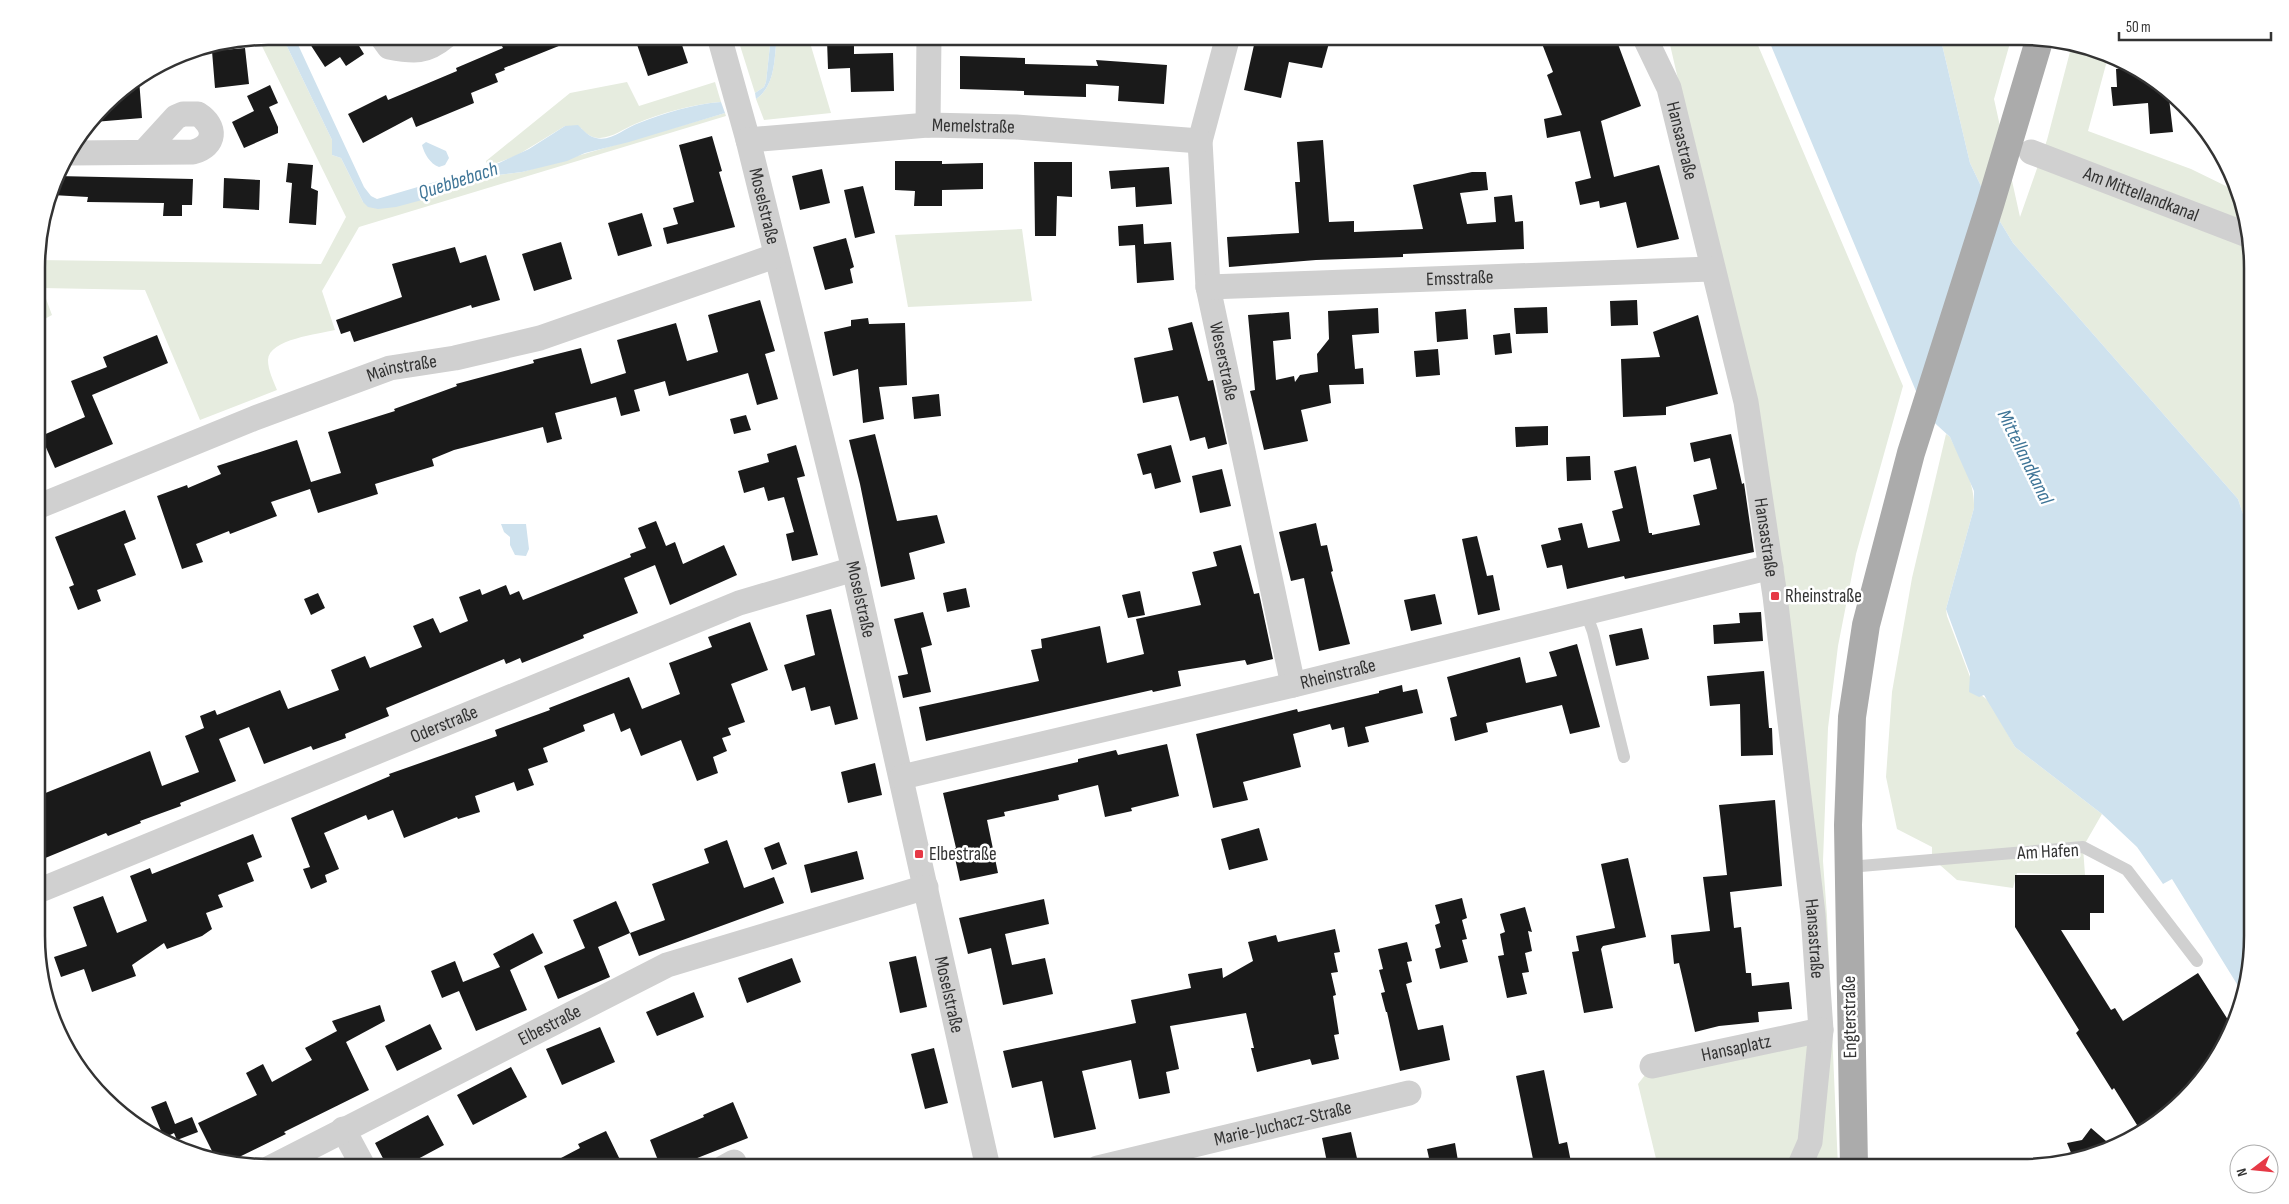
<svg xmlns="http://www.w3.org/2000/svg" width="2289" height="1204" viewBox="0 0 2289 1204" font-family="'Sofia Sans Condensed',sans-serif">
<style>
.green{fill:#e6ecdf}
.water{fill:#cfe2ee}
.building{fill:#1a1a1a}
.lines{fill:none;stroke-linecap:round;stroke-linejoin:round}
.service{stroke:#d0d0d0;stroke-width:12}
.minor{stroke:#d0d0d0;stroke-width:25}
.primary{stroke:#ababab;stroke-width:28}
.poi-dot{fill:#e63946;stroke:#fff;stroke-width:2}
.labels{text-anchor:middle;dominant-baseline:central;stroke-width:5;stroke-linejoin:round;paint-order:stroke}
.street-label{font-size:19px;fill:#333;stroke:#fff}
.poi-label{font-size:19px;fill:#333;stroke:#fff;text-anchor:start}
.water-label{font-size:20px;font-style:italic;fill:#3f7597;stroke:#fff}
.rim{fill:none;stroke:#333;stroke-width:2.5}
</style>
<rect width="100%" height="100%" fill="#fff"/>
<!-- green -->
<path class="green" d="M268,36H282L332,140V155L341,158L363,202L422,200L490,176L522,172L725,113L726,116L359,227L322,291L335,330C319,334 269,339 268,360C268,370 273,380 277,390L200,420L145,290L42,288L52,315L37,323V260L321,264L346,217L258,38Z
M737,36H771L766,82L764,87L755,93Z
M777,36H808L831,113L764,120L756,99C776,85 774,59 777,36Z
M1668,36H1754L1903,386L1856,554L1838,646L1828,728L1823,861L1827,916L1838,1167H1658L1638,1084L1652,1066L1821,1030L1722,269Z
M1940,36H2012L1994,99L2020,217L2047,140L2071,48L2108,57L2088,131L2191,169L2232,189L2251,238V310L2246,333L2251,335L2252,541L2238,499L2013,243L1990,205L1970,163Z
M627,82L639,106L715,82L721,102C693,104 661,113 635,124C623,129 614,137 600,138C594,139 584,133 581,128L565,126L516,156L488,166L486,161L570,93Z
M1022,229L1032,301L908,307L895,235Z
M1946,434L1950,437C1961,460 1975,482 1974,508L1946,609L1947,616L1970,677L1981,695L1989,701L2015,747L2102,814L2083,847L2085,875L2017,873L2013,888L1957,880L1932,858V847L1897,829L1886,777L1892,692L1912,578Z"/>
<!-- water -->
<path class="water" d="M282,36H294L364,187L371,196L377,199L499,163L529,149L565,126L578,125C583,130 589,137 596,138C611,142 626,127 639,123C665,113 693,104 721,102L725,113L629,142L585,153L567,161L522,172L490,176L422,200L396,207L378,209L368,207L363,202L341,158L332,155V140Z
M771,36H777C774,59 776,85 756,99L755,93L764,87L766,82Z
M1767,36H1940L1970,163L1990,205L2013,243L2238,499L2252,541L2253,936L2240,989L2172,879L2163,884L2137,847L2102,814L2015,747L1984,695L1979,697L1969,692L1970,674L1946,609L1974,508V491L1950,437L1926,415Z
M426,142L446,151L449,158L445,165L439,167C430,164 424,153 422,145Z
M501,524H526L529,549L526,556L515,555L510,545V537L504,532Z"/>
<!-- building -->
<path class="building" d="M321,36H353L364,54L346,66L340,57L325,67L310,44Z
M513,36L581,37L504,68L505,70L495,74L498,82L471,93L474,103L416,127L412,117L363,143L348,114L386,95L388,100L457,71L456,68L503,48L500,42Z
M634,36H679L688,63L648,76Z
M1256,36H1331L1322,68L1289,62L1281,98L1244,90Z
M1539,36H1615L1641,106L1601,121L1614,177L1659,165L1679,239L1637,248L1626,202L1600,208L1599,201L1580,205L1575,182L1591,178L1580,131L1547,138L1544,119L1562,115L1547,75L1553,72Z
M854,39V54L893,53L894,91L851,92L850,68L828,69L827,40Z
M245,48L249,84L215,88L212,51Z
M960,56L1025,58V64L1098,66L1096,60L1167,65L1164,104L1118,101L1119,86L1086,84V97L1024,95V91L960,89Z
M2134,67L2168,90L2173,132L2150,134L2148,103L2113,106L2111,87H2117L2116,69Z
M139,79L142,118L94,122L115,94Z
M270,85L278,103L269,107L278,127V133L244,148L232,122L254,111L247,96Z
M712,136L722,171L719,172L735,227L667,244L663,228L678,224L673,208L694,202L679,145Z
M1323,140L1329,222L1354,221V232L1423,229L1413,185L1472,172H1486L1488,190L1460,193L1467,224L1496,222L1494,197L1512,195L1515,222L1523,221L1524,249L1403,254V257L1316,260L1229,267L1227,237L1299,233L1295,182H1300L1297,142Z
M895,161H942V164L983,163V189L942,190V206H914L915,191L895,190Z
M1034,162H1072V197L1057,196L1056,236H1035Z
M288,163L313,165L311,188L318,191L316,225L289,223L292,183L286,182Z
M1169,167L1172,204L1136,207L1135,187L1111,189L1109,171Z
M822,169L830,203L800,210L792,176Z
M57,176L193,179L192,205H182V216H163L164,203L87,202L88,197L52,195Z
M224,178L260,180L259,210L223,208Z
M863,186L875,233L855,238L844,190Z
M642,213L652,246L618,256L608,223Z
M1143,224L1144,244L1171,242L1174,280L1137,283L1135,245L1119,246L1118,226Z
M846,238L854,267L850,269L853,283L825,290L813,247Z
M561,242L572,279L534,291L522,254Z
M455,247L460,263L486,255L500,300L472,308L471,305L354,342L350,331L341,334L336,320L402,297L392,264Z
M760,300L775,351L765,354L778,399L757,405L748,373L669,396L665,381L634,390L640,411L621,416L616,397L555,413L562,439L547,443L543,427L454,450L432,459L434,466L375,484L378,494L318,513L310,489L271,502L277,516L230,534L229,531L196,544L203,562L182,569L157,496L187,485L188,488L221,474L217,466L297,440L311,482L341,473L328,432L395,411L394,409L457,386L456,384L534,363L533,360L581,348L591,384L626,373L617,340L676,323L687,361L718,352L708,315Z
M1637,300L1638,325L1611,326L1610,301Z
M1547,307L1548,333L1516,334L1514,308Z
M1378,308L1379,333L1352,335L1355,369L1363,368L1364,384L1329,385L1331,403L1301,410L1308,441L1264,450L1250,391L1255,390L1248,315L1289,312L1291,339L1273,341L1276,380L1294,376L1295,382L1300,375L1318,372L1317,354L1329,339L1328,311Z
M1466,309L1468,339L1437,342L1435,312Z
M1698,315L1718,394L1666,407V415L1623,417L1621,359L1660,357L1653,332Z
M868,318L869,324L905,323L907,385L879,387L884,419L863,423L858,369L833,376L824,332L851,326V320Z
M1192,322L1208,381L1213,380L1227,444L1208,449L1205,437L1190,441L1178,396L1143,403L1134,358L1173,350L1168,328Z
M1510,333L1512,353L1495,355L1493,335Z
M157,335L168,363L92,395L113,444L55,468L41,436L85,417L71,381L107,367L103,357Z
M1438,349L1440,375L1416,377L1414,351Z
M939,394L941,416L914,419L912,397Z
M746,415L751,430L734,434L730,419Z
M1548,426V445L1516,447L1515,427Z
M875,434L897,521L937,515L945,543L909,553L915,579L881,587L860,484L849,440Z
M1731,434L1742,484L1744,483L1754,552L1625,579L1624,576L1567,589L1562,565L1547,568L1541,545L1561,540L1558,528L1582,523L1588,548L1620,541L1612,511L1623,508L1614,471L1636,466L1649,533H1652V535L1700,525L1693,495L1717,489L1710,458L1694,462L1690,443Z
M796,445L805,476L797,478L818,555L792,561L786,534L794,532L784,497L768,501L764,487L744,493L738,471L769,462L767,454Z
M1171,445L1181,482L1155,489L1151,473L1143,475L1137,454Z
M1590,456L1591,480L1567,481L1566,457Z
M1222,469L1231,506L1200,513L1192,476Z
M125,510L136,539L124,544L136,575L97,590L101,601L78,610L69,587L74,585L55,537Z
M656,521L666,546L675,542L683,564L724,545L737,575L670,605L655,565L624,578L638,613L583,635L584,638L522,663L520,658L506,664L504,659L386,708L389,716L345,734L346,738L313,750L311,746L264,764L249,727L219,739L236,781L180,803L181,806L140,821L141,823L108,836L106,833L38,861V796L150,751L162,786L199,772L185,736L204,728L200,716L215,710L217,715L280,690L288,709L339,690L331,670L365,656L370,668L422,647L413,626L433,618L440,633L468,621L459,597L480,589L482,595L506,585L510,595L519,591L523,600L631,557L630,554L646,548L638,528Z
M1316,523L1321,546L1327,545L1333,571L1331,572L1350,644L1319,651L1304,578L1291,581L1279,532Z
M1477,536L1487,576L1493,575L1500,610L1478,615L1462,539Z
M1241,545L1254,594L1259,593L1273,659L1247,665L1245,660L1178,671L1181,686L1153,692L1152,690L926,741L919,707L1039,681L1031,650L1042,648L1041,639L1100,626L1107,663L1144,654L1136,619L1201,605L1192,572L1217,566L1213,552Z
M966,588L970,607L947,612L943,593Z
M1140,591L1145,615L1128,618L1122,595Z
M318,593L325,608L311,615L304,599Z
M1435,594L1442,624L1411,631L1404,600Z
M831,609L858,719L835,725L830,706L811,711L805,687L792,691L784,665L815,655L806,615Z
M923,612L932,645L921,648L931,692L903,698L898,676L908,674L894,619Z
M1761,612L1763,641L1714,644L1713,625L1740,623L1739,613Z
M750,622L768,670L731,684L745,722L728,728L731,735L722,738L727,751L713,757L718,773L697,781L681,740L641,756L630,728L621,732L614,713L583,725L585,731L543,748L548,762L528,769L534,785L517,791L514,782L475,796L480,812L458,819L457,817L404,838L393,810L368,820L366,815L324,833L339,869L325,875L327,882L311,889L303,869L310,867L291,818L390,776L389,774L497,736L495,730L550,710L549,708L629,677L642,709L680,694L669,663L712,647L708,637Z
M1642,628L1649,659L1616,666L1609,635Z
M1577,644L1600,727L1570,734L1562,705L1486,723L1488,732L1455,741L1450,718L1457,716L1447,677L1520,657L1526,683L1557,676L1549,652Z
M1764,671L1769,728H1772L1773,755L1741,756L1740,704L1710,706L1707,676Z
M1402,685L1403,692L1417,689L1423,713L1365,727L1369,742L1348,747L1344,727L1332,730L1330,724L1293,734L1301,767L1243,782L1248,800L1213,808L1196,734L1297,709L1298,712L1379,693V691Z
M1167,744L1179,796L1131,808L1132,811L1105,817L1098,785L1058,795L1059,800L1004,812L1005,816L987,820L998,873L960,881L953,849L956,848L943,793L1078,762V759L1116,750L1118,755Z
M875,763L882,795L848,803L841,772Z
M1775,800L1782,886L1730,892L1734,928L1741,927L1746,973H1751L1752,986L1789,982L1792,1009L1758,1012L1759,1022L1719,1026L1695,1032L1679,963L1674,964L1671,935L1710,931L1703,877L1727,875L1719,805Z
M1259,828L1268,860L1229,870L1221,839Z
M253,834L262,857L247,863L254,881L218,895L223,907L206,913L212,929L202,936L167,949L164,943L132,965L136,976L92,992L84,969L61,977L54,957L87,946L73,907L103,896L117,933L147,921L130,876L150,868L152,874Z
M727,840L744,888L774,877L784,903L639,956L630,933L665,920L652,884L709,863L704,849Z
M779,842L787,864L772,870L764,848Z
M857,851L864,879L811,893L804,865Z
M1628,858L1646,937L1603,946L1601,949L1613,1008L1584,1013L1572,952L1579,951L1576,936L1615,928L1601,864Z
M2015,875H2104V913H2090V930H2061L2111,1010L2115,1008L2123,1021L2198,973L2232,1026L2229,1039L2195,1089L2150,1129L2142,1133L2114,1088L2112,1090L2076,1033L2079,1030L2015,927Z
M1462,898L1467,918L1462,920L1467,939L1462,940L1468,962L1440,969L1435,949L1441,947L1435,925L1440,923L1435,905Z
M1044,899L1049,924L1005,934L1012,965L1045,958L1053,994L1003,1005L991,948L968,954L959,918Z
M616,901L630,933L598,947L610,977L558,999L544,966L585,948L573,920Z
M1525,907L1532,932L1528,931L1532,951L1525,953L1529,972L1522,973L1527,994L1507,998L1498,956L1504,955L1500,934L1505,932L1500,914Z
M1335,929L1340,952L1334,953L1338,972L1331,973L1336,995L1333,996L1339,1034L1334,1035L1339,1059L1312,1065L1310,1059L1257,1072L1251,1048H1254L1246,1013L1170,1026L1179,1069L1166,1072L1170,1093L1139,1099L1131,1060L1082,1071L1096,1129L1054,1138L1042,1081L1012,1088L1003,1051L1136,1023L1131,1000L1191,988L1188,974L1222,968L1223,978L1253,961L1248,942L1276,935L1278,942Z
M533,933L543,953L510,970L527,1010L476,1031L459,991L442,998L431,971L455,961L463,982L500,967L493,954Z
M1407,942L1412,961L1407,962L1412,982L1406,984L1418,1030L1443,1025L1450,1060L1400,1071L1387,1012H1386L1381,993L1385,992L1379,970L1383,969L1378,949Z
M916,956L927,1007L900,1013L889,962Z
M792,958L801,982L747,1003L738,978Z
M694,992L704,1017L657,1036L646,1012Z
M380,1005L385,1021L346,1042L369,1090L284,1132L286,1134L233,1160L214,1155L198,1123L257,1095L246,1073L263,1064L272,1082L312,1060L305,1048L337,1031L332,1021Z
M430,1024L442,1049L397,1071L385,1046Z
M600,1027L615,1062L562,1085L546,1049Z
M934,1048L948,1103L925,1109L911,1054Z
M511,1067L527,1097L473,1125L457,1095Z
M1544,1070L1559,1144L1567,1142L1572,1167H1549L1548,1161L1534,1164L1516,1076Z
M166,1101L175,1124L192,1117L198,1132L177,1140L174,1133L164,1138L151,1107Z
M733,1102L748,1138L672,1168H661L650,1140L704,1117L703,1115Z
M428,1115L444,1145L401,1168H388L375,1143Z
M2091,1128L2113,1147L2095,1156L2074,1160L2067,1143L2082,1140Z
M606,1131L624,1168H542L580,1148L578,1144Z
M1351,1132L1359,1167H1328L1322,1138Z
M1455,1143L1459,1167H1431L1427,1149Z"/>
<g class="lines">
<!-- service -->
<path class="service" d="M1586,613L1593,632L1624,757
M1849,867L2083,847L2127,870L2197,961"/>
<!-- minor -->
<g class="minor">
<path d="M381,36L389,47C414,52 426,53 446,36"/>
<path id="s1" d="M719,36L748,140L854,569L988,1168"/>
<path id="s2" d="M1228,36L1200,141L1208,287L1293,685"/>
<path id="s3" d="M1644,36L1669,88L1746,402L1775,596L1813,914L1821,1030L1810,1142L1799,1167"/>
<path d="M928,125L929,36"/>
<path id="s4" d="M748,140L928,125L1016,127L1200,141"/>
<path id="s5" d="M2031,152L2250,236"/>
<path d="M70,153L193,152C216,146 217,126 198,114H183L176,117L144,152"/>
<path id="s6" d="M1208,287L1711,269"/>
<path id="s7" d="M37,507L255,418L390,368L455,358L540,338L775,256"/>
<path id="s8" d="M902,777L1293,685L1771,567"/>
<path id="s9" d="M38,891L739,603L854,569"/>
<path id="s10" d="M1652,1066L1821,1030"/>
<path d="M343,1129L364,1168"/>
<path id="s11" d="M270,1168L667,965L926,887"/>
<path d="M723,1168L734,1162L737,1168"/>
<path id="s12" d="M1098,1168L1409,1093"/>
</g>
<!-- primary -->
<path class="primary" d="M1854,1167L1848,825L1852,717L1866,625L1911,453L1990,205L2039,41"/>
</g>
<!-- markers -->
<g class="poi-dot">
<rect x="1770" y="591" width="10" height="10" rx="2.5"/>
<rect x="914" y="849" width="10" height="10" rx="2.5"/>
</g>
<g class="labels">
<!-- street labels -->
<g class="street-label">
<text stroke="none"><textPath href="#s4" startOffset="226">Memelstraße</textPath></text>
<text stroke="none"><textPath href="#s3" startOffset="112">Hansastraße</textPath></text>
<text stroke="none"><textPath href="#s5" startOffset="118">Am Mittellandkanal</textPath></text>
<text stroke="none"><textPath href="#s1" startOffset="176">Moselstraße</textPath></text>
<text stroke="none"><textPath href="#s6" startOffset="252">Emsstraße</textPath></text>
<text stroke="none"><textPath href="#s2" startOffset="331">Weserstraße</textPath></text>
<text stroke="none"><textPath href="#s7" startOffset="391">Mainstraße</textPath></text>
<text stroke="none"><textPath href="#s3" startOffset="518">Hansastraße</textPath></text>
<text stroke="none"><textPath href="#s1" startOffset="581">Moselstraße</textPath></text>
<text stroke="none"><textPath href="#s8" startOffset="448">Rheinstraße</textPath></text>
<text stroke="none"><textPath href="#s9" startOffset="439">Oderstraße</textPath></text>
<text transform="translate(2048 852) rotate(-3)">Am Hafen</text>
<text stroke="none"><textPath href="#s3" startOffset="922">Hansastraße</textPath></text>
<text stroke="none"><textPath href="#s1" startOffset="986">Moselstraße</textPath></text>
<text transform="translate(1850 1017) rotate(-91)">Engterstraße</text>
<text stroke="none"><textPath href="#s11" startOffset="314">Elbestraße</textPath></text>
<text stroke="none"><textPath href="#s10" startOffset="86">Hansaplatz</textPath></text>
<text stroke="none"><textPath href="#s12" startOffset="190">Marie-Juchacz-Straße</textPath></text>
</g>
<!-- poi labels -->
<g class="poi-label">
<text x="1785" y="596">Rheinstraße</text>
<text x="929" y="854">Elbestraße</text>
</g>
<!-- water labels -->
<g class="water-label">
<text transform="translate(458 181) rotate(-18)">Quebbebach</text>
<text transform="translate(2025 457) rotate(64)">Mittellandkanal</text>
</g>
</g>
<!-- crop -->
<path d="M0 0H2289V1204H0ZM268 45H2021A223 223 0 0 1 2244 268V936A223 223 0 0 1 2021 1159H268A223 223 0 0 1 45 936V268A223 223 0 0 1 268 45Z" fill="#fff" fill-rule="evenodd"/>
<path class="rim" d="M268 45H2021A223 223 0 0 1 2244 268V936A223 223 0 0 1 2021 1159H268A223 223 0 0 1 45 936V268A223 223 0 0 1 268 45Z"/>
<!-- north arrow -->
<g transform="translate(2254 1169) rotate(254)"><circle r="24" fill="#ffffff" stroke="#adadad"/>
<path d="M0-4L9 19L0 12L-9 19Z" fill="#e63946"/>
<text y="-8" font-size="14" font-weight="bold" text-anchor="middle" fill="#333333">N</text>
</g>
<!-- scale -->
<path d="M2119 32v8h152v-8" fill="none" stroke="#333333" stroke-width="2.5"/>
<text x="2126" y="32" font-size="15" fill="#333333" stroke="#ffffff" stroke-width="4" paint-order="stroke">50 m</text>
</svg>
